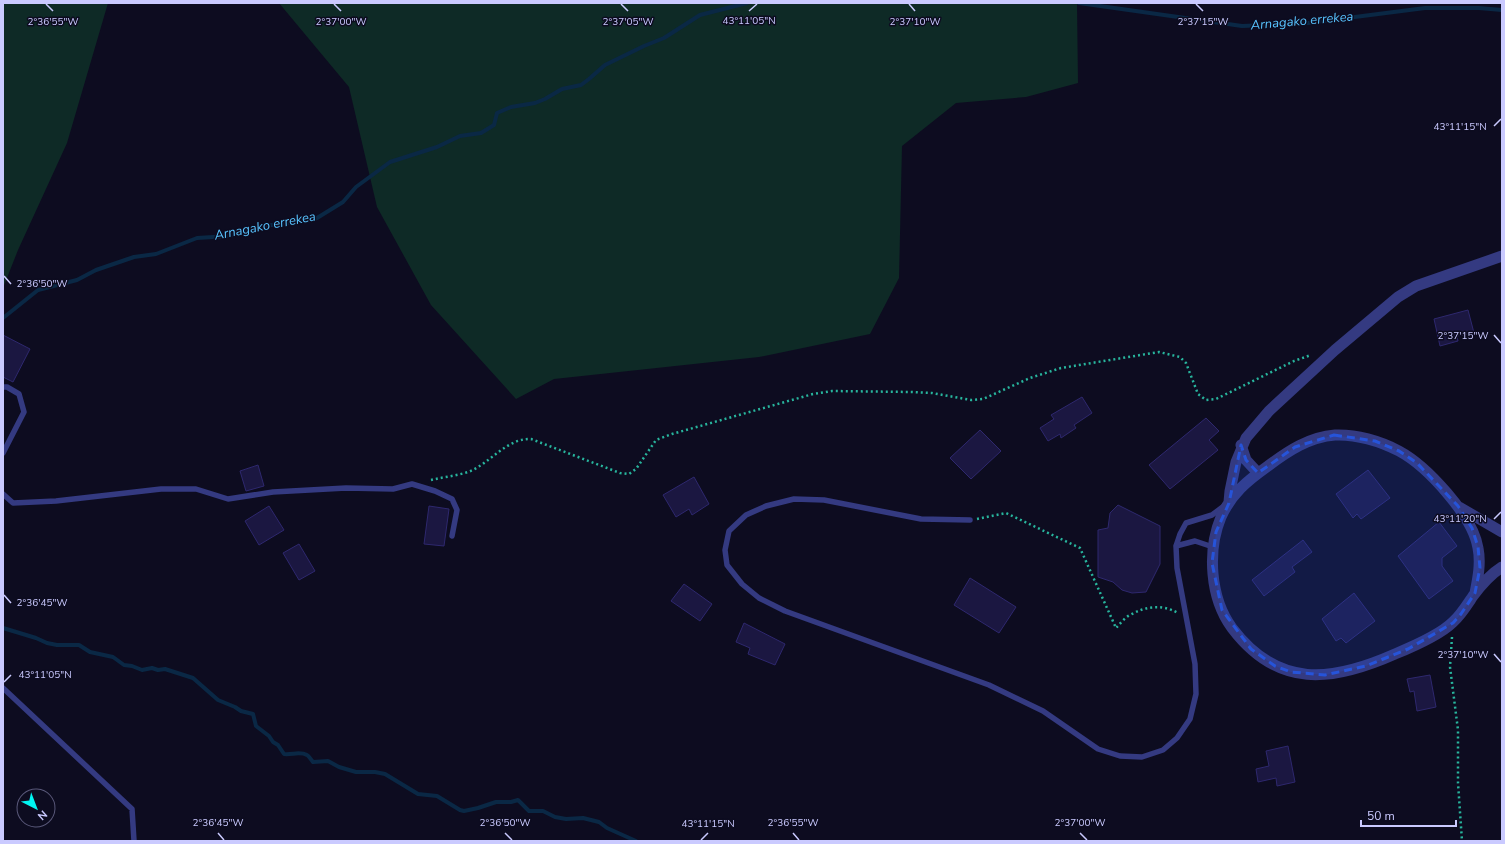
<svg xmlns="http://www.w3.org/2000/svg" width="1505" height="844" viewBox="0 0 1505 844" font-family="'Nunito Sans',sans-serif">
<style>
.green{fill:#0e2a26}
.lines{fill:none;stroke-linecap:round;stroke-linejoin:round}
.stream{stroke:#0a2845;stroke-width:4}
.building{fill:#1b1741;stroke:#2e286e}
.path{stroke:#28b59d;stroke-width:2.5;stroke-dasharray:2 3;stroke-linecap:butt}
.service{stroke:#343a81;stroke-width:5.5}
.minor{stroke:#343a81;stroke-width:11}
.marked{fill:#2654da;fill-opacity:0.2;stroke:#2654da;stroke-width:3;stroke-dasharray:8 5;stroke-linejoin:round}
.ticks{fill:none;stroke:#cacaff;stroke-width:1.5}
.labels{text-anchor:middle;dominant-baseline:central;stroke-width:3;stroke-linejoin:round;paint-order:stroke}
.water-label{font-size:13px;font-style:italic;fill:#58c4ff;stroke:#0d0c20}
.ticks-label{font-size:10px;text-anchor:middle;fill:#cacaff;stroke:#0d0c20;stroke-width:3;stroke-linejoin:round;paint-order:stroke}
</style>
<rect width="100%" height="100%" fill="#0d0c20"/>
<!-- green -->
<path class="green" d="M3,3H108L67,143L18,250L3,288Z
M279,3H1077L1078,83L1026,97L956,103L902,146L899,278L870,334L759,357L554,379L516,399L431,305L377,207L349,87Z"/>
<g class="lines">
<!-- stream -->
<path class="stream" d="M1079,3L1242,26L1308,23L1425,8H1479L1502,10
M3,318L38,290L77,280L96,270L134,257L156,254L197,238L229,236L263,226L307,221L317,218L343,202L356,187L390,162L437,147L460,136L481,133L494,125L497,113L511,107L535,103L545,99L562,89L581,85L589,79L605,65L644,46L664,38L700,15L747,3
M3,628L36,638L47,643L57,645H79L90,652L113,657L124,665L132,666L142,670L152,668L158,670L165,669L193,678L218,700L235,707L241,711L253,714L256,726L269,736L273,742L278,745L284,754C292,755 300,751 307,755C309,756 311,760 313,762L328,761L339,767L356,772H375L385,774L418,794L437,796L460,810L464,811L478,808L496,802H511L518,800L529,811H543L555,817L566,819L583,818L599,822L607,828L636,841"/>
</g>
<!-- building -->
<path class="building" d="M1468,310L1474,333L1457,336L1458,341L1440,346L1434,319Z
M3,335L30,349L13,382L3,377Z
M1082,397L1092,413L1074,425L1076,428L1061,438L1060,434L1048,441L1040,428L1054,419L1051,415Z
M1206,418L1219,431L1209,440L1218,450L1170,489L1149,465Z
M980,430L1001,451L971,479L950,458Z
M258,465L264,486L246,491L240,471Z
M1368,470L1390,498L1361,519L1357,514L1353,518L1336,494Z
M694,477L709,504L692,515L689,509L676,517L663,495Z
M1118,505L1160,526V564L1146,592L1132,593L1122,590L1113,582L1098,577V530L1108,528L1110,513Z
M269,506L284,530L259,545L245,521Z
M429,506L449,509L444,546L424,544Z
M1439,522L1457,546L1442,558V566L1453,581L1429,599L1398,556Z
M1303,540L1312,552L1292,567L1295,572L1264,596L1252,580Z
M299,544L315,571L299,580L283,553Z
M970,578L1016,607L999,633L954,605Z
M684,584L712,604L700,621L671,601Z
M1354,593L1375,621L1346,643L1341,638L1336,641L1322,619Z
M744,623L785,644L775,665L748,654L750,648L736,642Z
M1430,675L1436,707L1417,711L1414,691L1410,692L1407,679Z
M1288,746L1295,782L1277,786L1276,778L1258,782L1256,769L1269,766L1266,751Z"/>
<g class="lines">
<!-- path -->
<path class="path" d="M431,480C443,477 456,476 468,472C490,464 506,438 531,439L620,473L629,474L636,469L656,440L672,434L813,394L832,391L912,392L932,393L971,400L983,399L1030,378L1061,368L1159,352L1180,357L1186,363L1198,394L1206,400L1216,399L1294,361L1311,355
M977,519L1006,513L1080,548L1116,628C1120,624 1125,617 1130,615C1146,606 1162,604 1178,613
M1452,637L1450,667L1458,730V783L1462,841"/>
<!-- service -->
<path class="service" d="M3,387H7L19,394L24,412L3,453
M3,494L13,503L56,501L161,489H196L228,499L273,492L346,488L393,489L412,484L435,491L452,499L457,510L452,536
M970,520L921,519L824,500L794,499L766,506L746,515L729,531L725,550L727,565L742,584L759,598L785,611L989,685L1043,711L1098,749L1120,756L1142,757L1163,750L1177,738L1190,719L1196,694L1195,664L1177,568L1176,546L1180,534L1186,523L1212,515L1224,506
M1176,546L1195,541L1213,547
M3,688L132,809L134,841"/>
<!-- minor -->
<path class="minor" d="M1241,445L1246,460L1258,473
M1229,502L1230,491L1236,462L1246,438L1269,411L1335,350L1398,297L1416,286L1502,256
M1459,507L1502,532
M1475,593C1478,578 1481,563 1478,548C1473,516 1427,466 1399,451C1380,441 1356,434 1335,435C1309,437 1288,451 1268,466C1247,481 1232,493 1221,517C1207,551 1210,598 1232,628C1278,689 1332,682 1395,654C1412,647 1440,635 1453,622C1461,615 1467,605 1473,596C1481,585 1491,574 1502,567"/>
</g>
<!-- marked area -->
<path class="marked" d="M1334,435L1375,441L1399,451L1417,463L1458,506L1472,528L1478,547L1480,568L1475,593L1461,614L1453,623L1408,649L1366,666L1325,675L1291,672L1275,666L1251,649L1222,610L1212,563L1216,532L1229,503L1241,445L1246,460L1258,473L1295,447Z"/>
<!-- ticks -->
<path class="ticks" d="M46,4L53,11M334,4L341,11M621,4L628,11M909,4L915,11M1196,4L1203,11M749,11L757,4M1494,126L1501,119M4,276L11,284M1494,335L1501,343M1494,519L1501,512M4,595L11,603M1494,654L1501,662M4,682L11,675M218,833L224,840M505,833L512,840M793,833L799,840M1080,833L1087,840M701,840L708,833"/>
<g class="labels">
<!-- water labels -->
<g class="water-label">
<text transform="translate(1302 21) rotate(-5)">Arnagako errekea</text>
<text transform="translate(265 226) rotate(-11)">Arnagako errekea</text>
</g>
</g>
<g class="ticks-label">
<text x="749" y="24">43°11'05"N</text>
<text x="53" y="25">2°36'55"W</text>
<text x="341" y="25">2°37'00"W</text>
<text x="628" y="25">2°37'05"W</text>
<text x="915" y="25">2°37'10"W</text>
<text x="1203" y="25">2°37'15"W</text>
<text x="1460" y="130">43°11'15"N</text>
<text x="42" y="287">2°36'50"W</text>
<text x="1463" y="339">2°37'15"W</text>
<text x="1460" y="522">43°11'20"N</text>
<text x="42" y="606">2°36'45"W</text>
<text x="1463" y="658">2°37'10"W</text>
<text x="45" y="678">43°11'05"N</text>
<text x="218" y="826">2°36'45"W</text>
<text x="505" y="826">2°36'50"W</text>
<text x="793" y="826">2°36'55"W</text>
<text x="1080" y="826">2°37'00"W</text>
<text x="708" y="827">43°11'15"N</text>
</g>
<!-- border -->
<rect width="1505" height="844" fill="none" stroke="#cacaff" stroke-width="8"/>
<!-- north arrow -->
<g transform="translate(36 808) rotate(138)"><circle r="19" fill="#0d0c20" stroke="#595879"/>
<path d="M0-3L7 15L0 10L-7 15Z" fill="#00f5f2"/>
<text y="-6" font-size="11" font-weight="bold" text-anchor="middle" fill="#cacaff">N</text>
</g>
<!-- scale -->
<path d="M1361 820v6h95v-6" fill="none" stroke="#cacaff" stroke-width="2"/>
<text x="1367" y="820" font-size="12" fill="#cacaff" stroke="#0d0c20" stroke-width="3" paint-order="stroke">50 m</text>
</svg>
